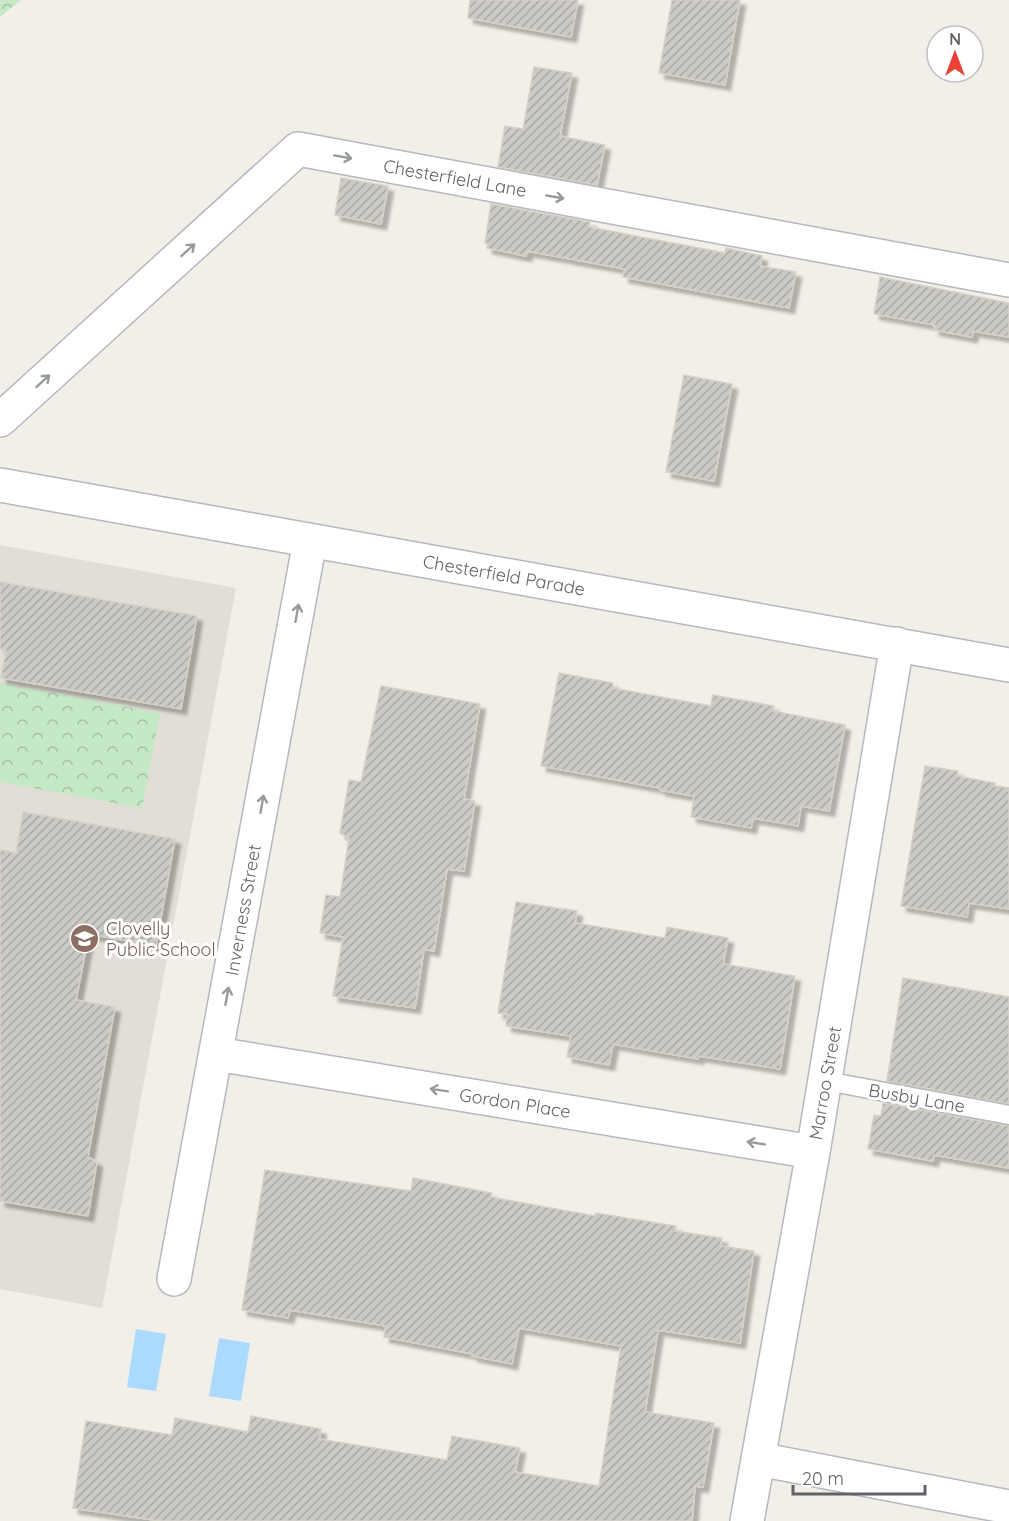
<svg xmlns="http://www.w3.org/2000/svg" width="1009" height="1521" viewBox="0 0 1009 1521" font-family="Quicksand,sans-serif">
<style>
.education{fill:#e1ded6}
.park{fill:url(#park-crowns)}
.water{fill:#aadaff}
.building{fill:url(#building-hatch);stroke:#d6d1c6;stroke-width:1.5;filter:url(#shadow)}
.lines{fill:none;stroke-linecap:round;stroke-linejoin:round}
.lane-casing{stroke:#b5b8bc;stroke-width:21}
.street-casing{stroke:#b5b8bc;stroke-width:36}
.lane{stroke:#fff;stroke-width:18}
.street{stroke:#fff;stroke-width:33}
.oneway{stroke:#979a9d}
.labels{text-anchor:middle;dominant-baseline:central;stroke-width:6;stroke-linejoin:round;paint-order:stroke}
.street-label{font-size:18px;fill:#5f6368;stroke:#fff}
.education-label{font-size:18px;fill:#785e54;stroke:#fff;text-anchor:start}
</style>
<defs>
<pattern id="park-crowns" width="20" height="18" patternUnits="userSpaceOnUse" patternTransform="scale(1.5)"><rect width="20" height="18" fill="#c5e8c5"/><path d="M2 6a3 3 0 1 1 6 0M12 15a3 3 0 1 1 6 0" fill="none" stroke="#a3c0a4"/></pattern>
<pattern id="building-hatch" width="6" height="6" patternUnits="userSpaceOnUse" patternTransform="scale(1.5)"><rect width="6" height="6" fill="#cccac5"/><path d="M-1 1l2-2M0 6l6-6M5 7l2-2" fill="none" stroke="#a9a8a4"/></pattern>
<filter id="shadow"><feDropShadow dx="5.5" dy="5.5" stdDeviation="1.5" flood-color="#0004"/></filter>
</defs>
<rect width="100%" height="100%" fill="#f1efe8"/>
<!-- education -->
<path class="education" d="M0,545L236,588L102,1308L0,1289Z"/>
<!-- park -->
<path class="park" d="M0,0H21L0,17Z
M0,683L160,713L142,808L0,782Z"/>
<!-- water -->
<path class="water" d="M136,1329L166,1334L156,1391L127,1387Z
M219,1338L250,1343L241,1401L209,1396Z"/>
<!-- building -->
<path class="building" d="M470,0H578L571,37L468,18Z
M672,0H740L725,85L659,73Z
M534,67L572,73L560,136L605,145L597,185L498,167L505,126L523,129Z
M341,178L388,186L381,224L335,215Z
M491,204L590,222L589,227L725,253L726,248L762,256L760,266L796,272L789,308L623,277L625,269L527,251L526,256L487,248L488,243H485Z
M880,277L1009,303V337L973,331L972,337L934,330L935,325L874,314Z
M684,375L732,384L714,481L666,472Z
M0,582L197,616L181,709L1,678L6,650L0,649Z
M559,673L613,683L612,688L711,706L713,695L774,706L773,711L845,725L829,811L801,806L798,826L753,818L751,828L691,817L694,796L660,790V788L541,766Z
M381,686L480,704L464,799L475,801L464,871L447,869L434,951L424,949L415,1008L333,996L343,937L320,933L326,895L340,897L349,838L340,833L349,780L361,782Z
M925,766L958,771L957,776L995,783V786L1009,788V909L969,903L967,917L901,906Z
M23,812L175,839L156,946L89,934L76,1000L115,1007L88,1157L97,1162L88,1216L0,1201V850L16,853Z
M516,902L577,911L575,923L665,938L667,927L728,938L723,964L795,976L780,1069L699,1056L698,1059L613,1044L609,1065L567,1057L571,1036L506,1026L507,1014L498,1013Z
M903,978L1009,997V1104L887,1081Z
M883,1103L1009,1126V1168L934,1155L933,1161L868,1149L874,1115L881,1116Z
M265,1170L411,1191L413,1178L492,1193L491,1197L595,1216L596,1213L676,1226L675,1231L722,1238L720,1246L754,1251L740,1343L658,1330L645,1412L714,1423L703,1487L695,1486L692,1521H161L73,1508L86,1421L172,1435L175,1418L248,1432L251,1416L321,1429L319,1439L447,1460L452,1436L520,1448L515,1472L599,1486L621,1346L519,1328L512,1364L472,1356L473,1354L384,1337L386,1326L290,1310L288,1318L242,1310Z"/>
<g class="lines">
<defs>
<path id="lane" d="M826,1081L1009,1115"/>
<path id="street" d="M0,420L298,149L1009,280
M0,485L1009,665
M216,1054L813,1152
M174,1279L310,541
M758,1459L1009,1507
M747,1521L813,1152L897,644"/>
</defs>
<!-- lane casing -->
<use href="#lane" class="lane-casing"/>
<!-- street casing -->
<use href="#street" class="street-casing"/>
<!-- lane -->
<use href="#lane" class="lane"/>
<!-- street -->
<use href="#street" class="street"/>
</g>
<!-- one-way arrows -->
<defs><path id="oneway-shaft" d="M-6 0H5M1.5-3L5.5 0L1.5 3" fill="none" stroke-width="1.6" stroke-linecap="round" stroke-linejoin="round" transform="scale(1.5)"/></defs>
<g class="oneway">
<use href="#oneway-shaft" transform="translate(343 157) rotate(10)"/>
<use href="#oneway-shaft" transform="translate(555 197) rotate(10)"/>
<use href="#oneway-shaft" transform="translate(188 250) rotate(-42)"/>
<use href="#oneway-shaft" transform="translate(43 381) rotate(-42)"/>
<use href="#oneway-shaft" transform="translate(297 613) rotate(-80)"/>
<use href="#oneway-shaft" transform="translate(262 804) rotate(-80)"/>
<use href="#oneway-shaft" transform="translate(227 996) rotate(-80)"/>
<use href="#oneway-shaft" transform="translate(439 1090) rotate(-171)"/>
<use href="#oneway-shaft" transform="translate(756 1143) rotate(-171)"/>
</g>
<!-- icons -->
<defs>
<symbol id="school-disc" viewBox="-11 -11 22 22"><circle r="9.5" fill="#8d6e63" stroke="#fff"/><path d="M0-5L7-2L0 1L-7-2ZM-4 1L0 2.5L4 1V4Q0 6-4 4Z" fill="#fff"/></symbol>
</defs>
<g fill-rule="evenodd">
<use href="#school-disc" x="68" y="922" width="33" height="33"/>
</g>
<g class="labels">
<!-- street labels -->
<g class="street-label">
<text transform="translate(455 178) rotate(10)">Chesterfield Lane</text>
<text transform="translate(504 575) rotate(10)">Chesterfield Parade</text>
<text transform="translate(243 910) rotate(-80)">Inverness Street</text>
<text transform="translate(825 1083) rotate(-80)">Marroo Street</text>
<text transform="translate(917 1098) rotate(10)">Busby Lane</text>
<text transform="translate(515 1103) rotate(9)">Gordon Place</text>
</g>
<!-- education labels -->
<g class="education-label">
<text x="106" y="928">Clovelly<tspan x="106" dy="21">Public School</tspan></text>
</g>
</g>
<!-- north arrow -->
<g transform="translate(955 54)"><circle r="28" fill="#ffffff" stroke="#bfc1c3" stroke-width="1.5"/>
<path d="M0-4.5L10 22L0 15L-10 22Z" fill="#ea4335"/>
<text y="-9" font-size="16" font-weight="bold" text-anchor="middle" fill="#5f6368">N</text>
</g>
<!-- scale -->
<path d="M793 1485v9h132v-9" fill="none" stroke="#5f6368" stroke-width="3"/>
<text x="802" y="1485" font-size="18" fill="#5f6368" stroke="#ffffff" stroke-width="4.5" paint-order="stroke">20 m</text>
</svg>
